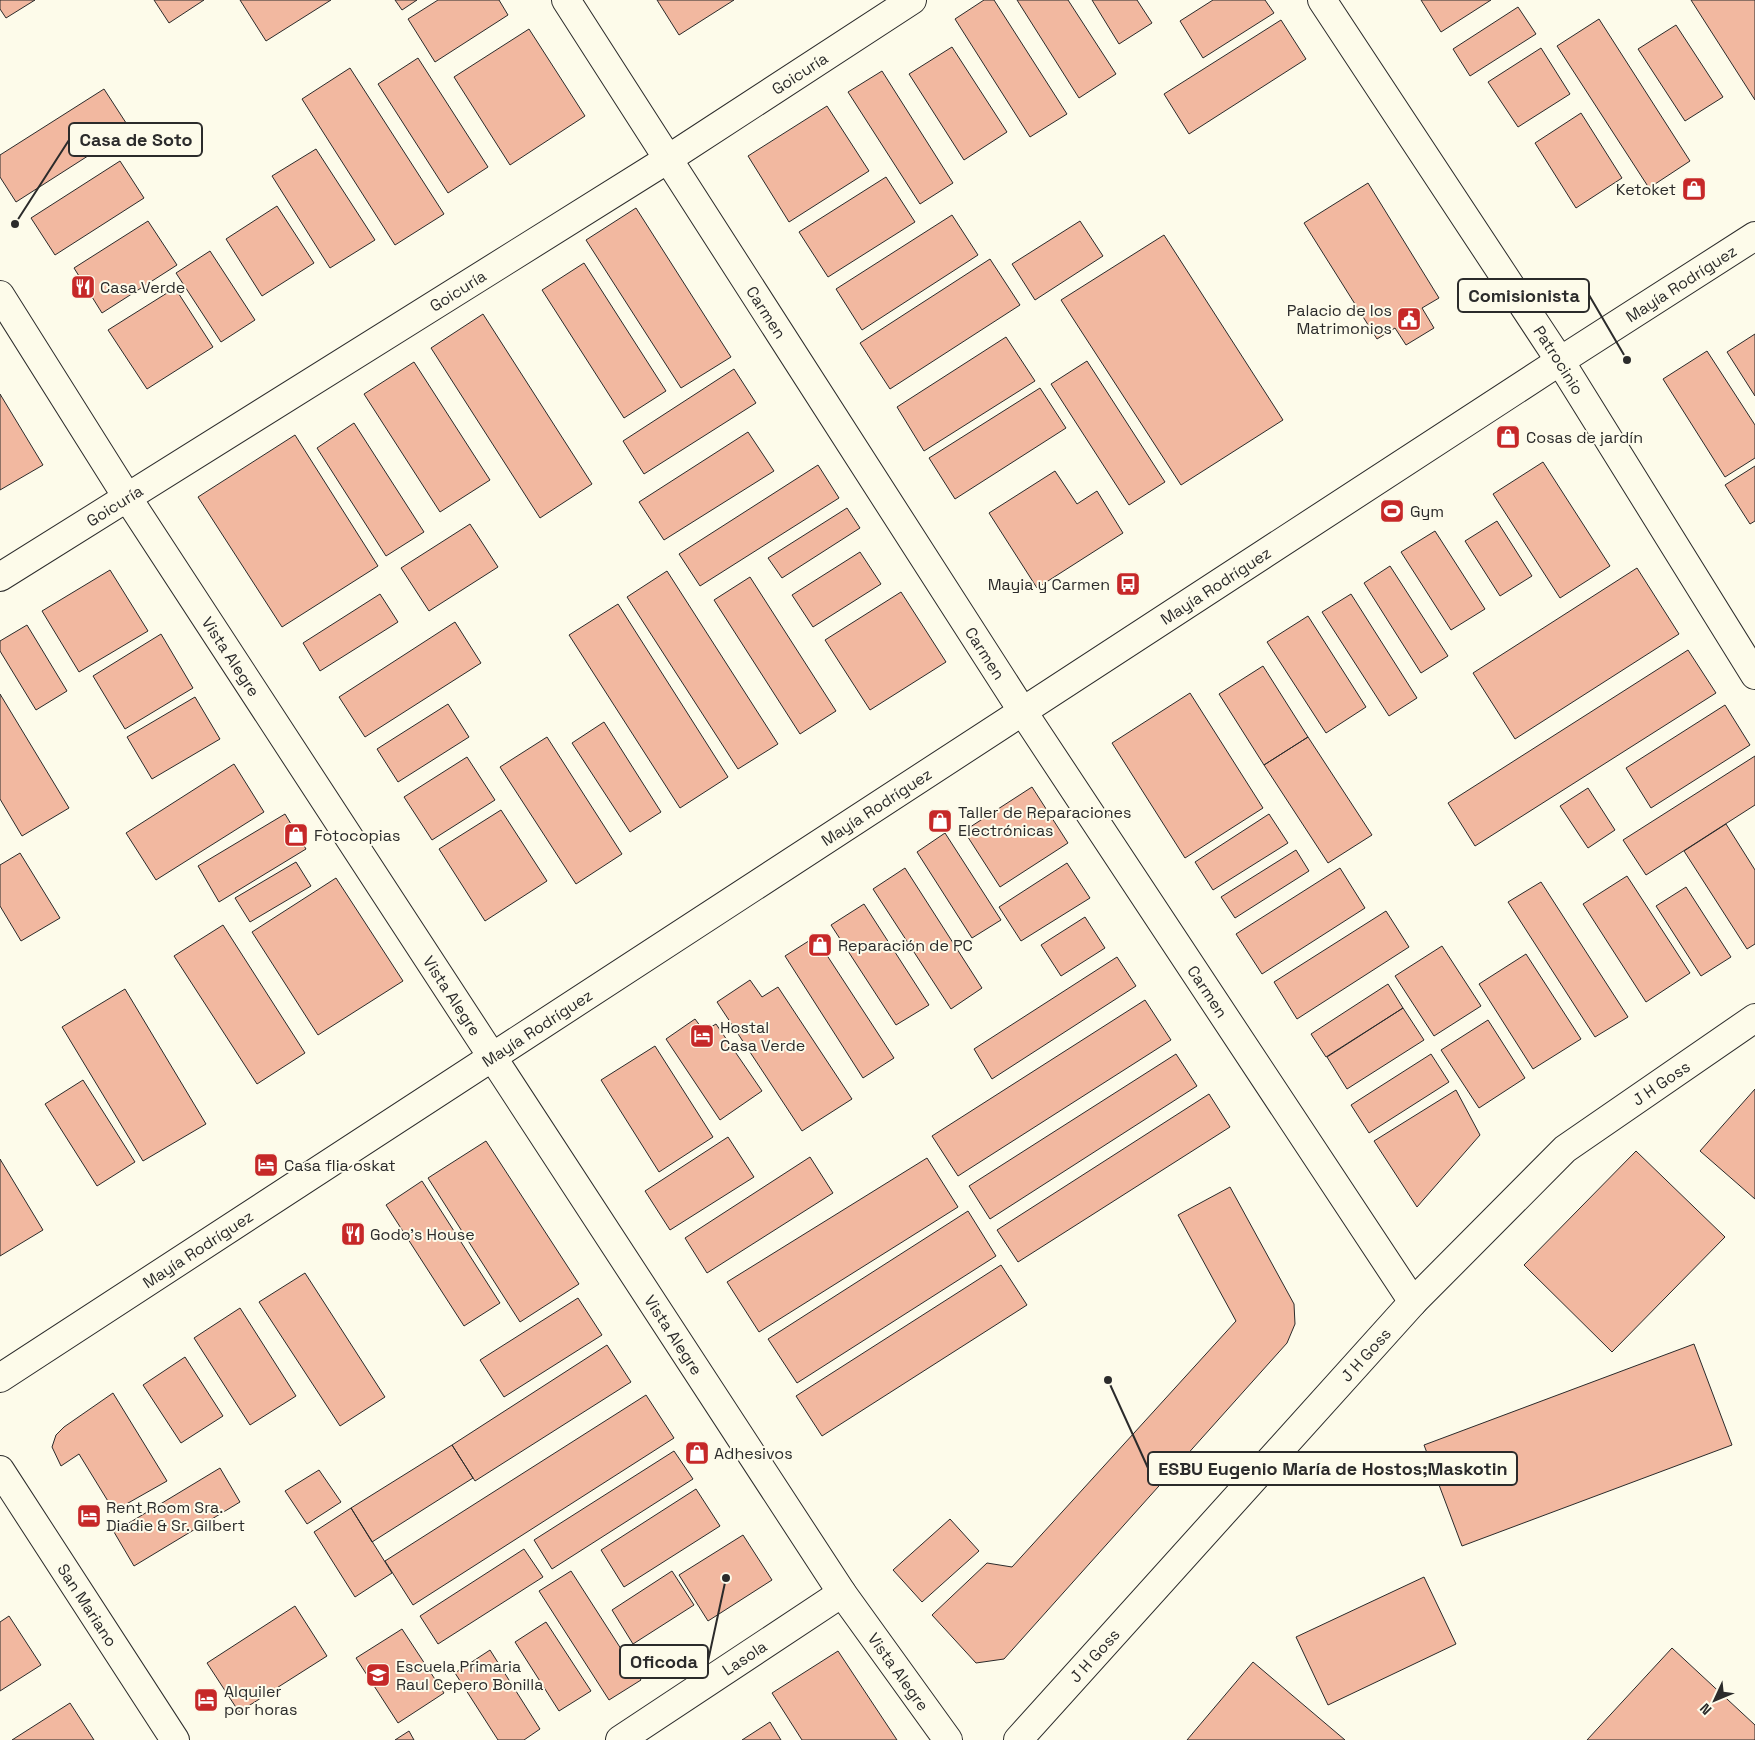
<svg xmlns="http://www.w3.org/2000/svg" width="1755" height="1740" viewBox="0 0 1755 1740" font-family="'Space Grotesk',sans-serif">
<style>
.building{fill:#f2b8a0;stroke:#2b2b2b}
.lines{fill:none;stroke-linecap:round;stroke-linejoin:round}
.street-casing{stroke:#2b2b2b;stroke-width:30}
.secondary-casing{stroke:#2b2b2b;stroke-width:30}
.street{stroke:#fdfbea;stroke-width:28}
.secondary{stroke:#fdfbea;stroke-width:28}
.labels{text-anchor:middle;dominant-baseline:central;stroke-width:4;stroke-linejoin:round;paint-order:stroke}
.street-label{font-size:16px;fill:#2b2b2b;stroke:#fdfbea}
.poi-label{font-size:16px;fill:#2b2b2b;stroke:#fdfbea;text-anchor:start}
.leader{fill:none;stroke:#2b2b2b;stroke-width:2}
.callout-dot{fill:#2b2b2b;stroke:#fdfbea;stroke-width:2}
.callout{fill:#fdfbea;stroke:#2b2b2b;stroke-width:2}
.callout-label{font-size:18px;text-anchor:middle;font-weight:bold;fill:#2b2b2b}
</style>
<rect width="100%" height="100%" fill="#fdfbea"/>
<!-- building -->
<path class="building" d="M0,0H35L6,18L0,9Z
M154,0H204L169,23Z
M240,0H331L266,41Z
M395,0H417L402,10Z
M438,0H499L508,15L435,62L408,19Z
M657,0H734L679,35Z
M984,0H994L1067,114L1030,137L955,19Z
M1017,0H1068L1116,74L1079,98Z
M1092,0H1137L1152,23L1119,44Z
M1213,0H1265L1274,13L1203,58L1180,21Z
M1421,0H1491L1441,32Z
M1691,0H1755V100Z
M1518,7L1536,34L1470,76L1453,49Z
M1599,19L1690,161L1649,188L1557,46Z
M1281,20L1306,59L1189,134L1164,94Z
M1676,25L1723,97L1685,121L1638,49Z
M529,29L585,116L510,165L454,77Z
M952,47L1007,132L964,160L909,74Z
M1541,48L1570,94L1518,127L1488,82Z
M418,58L488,167L448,193L378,84Z
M350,68L444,214L395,245L302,99Z
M882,71L953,183L920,204L848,92Z
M104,89L130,129L16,202L0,177V155Z
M827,106L869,171L789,222L748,156Z
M1581,113L1622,178L1576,208L1535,143Z
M316,149L375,240L330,268L272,176Z
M120,161L144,198L55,255L31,218Z
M886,177L915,222L828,277L799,232Z
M1368,183L1439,298L1422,308L1434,328L1406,345L1395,328L1377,339L1304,223Z
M277,206L314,263L262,296L226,239Z
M636,208L731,357L681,388L586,240Z
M952,215L978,255L862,330L836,289Z
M148,221L177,265L102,313L74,268Z
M1080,221L1103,256L1035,300L1012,264Z
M1164,235L1283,420L1181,485L1061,300Z
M210,251L255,320L221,342L176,273Z
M990,259L1020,305L890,389L860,343Z
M584,263L666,391L624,418L542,290Z
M175,288L213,347L147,389L108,330Z
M483,314L592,484L540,518L431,348Z
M1755,334V396L1727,352Z
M1006,337L1035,381L924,451L897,407Z
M1707,351L1755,425V458L1725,477L1663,379Z
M1087,361L1165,482L1129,505L1051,384Z
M414,362L490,480L440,512L364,394Z
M734,369L756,403L644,474L623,441Z
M1040,388L1066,428L955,499L929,458Z
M0,394L43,465L0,490Z
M354,423L424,532L386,556L317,448Z
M748,432L774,471L664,540L639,502Z
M295,435L378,566L282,627L198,497Z
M1543,462L1610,566L1560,598L1493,494Z
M818,465L839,498L700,586L679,554Z
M1755,466V521L1750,524L1725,485Z
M1055,471L1077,504L1097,491L1123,533L1037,588L989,513Z
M847,508L860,528L782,578L768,558Z
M1497,521L1532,576L1500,596L1465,541Z
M470,524L498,567L429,611L401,568Z
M1435,531L1485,609L1451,630L1401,552Z
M860,552L881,584L813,627L792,595Z
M1390,566L1448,656L1421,673L1364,583Z
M1637,568L1679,634L1515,739L1473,673Z
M110,570L148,631L79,672L42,611Z
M667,571L778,744L738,769L627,597Z
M750,577L836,711L800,734L714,600Z
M901,592L946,662L870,710L825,640Z
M380,594L398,622L320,671L303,643Z
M1351,594L1417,698L1389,716L1322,612Z
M618,604L728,777L680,808L569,635Z
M1308,616L1366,707L1326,733L1267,642Z
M455,622L481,663L365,737L339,697Z
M27,625L67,691L36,710L0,651V641Z
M161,634L193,688L125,729L93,676Z
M1688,650L1716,693L1475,846L1448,803Z
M1263,666L1308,737L1264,765L1219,694Z
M1190,693L1263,808L1185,858L1112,743Z
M0,694L69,808L22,836L0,799Z
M195,697L220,739L152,779L127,737Z
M448,704L469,737L398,782L377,749Z
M1725,705L1750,745L1651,808L1626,768Z
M604,722L661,812L630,832L572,743Z
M547,737L622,854L576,884L500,767Z
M1308,737L1372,835L1328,863L1264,765Z
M1755,756V805L1646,875L1623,840Z
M467,757L495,800L432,840L404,797Z
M234,764L264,812L156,880L126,833Z
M1032,787L1068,843L1000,887L964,831Z
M1588,788L1615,830L1588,848L1560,806Z
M501,810L547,881L485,921L439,849Z
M285,814L306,849L219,902L198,866Z
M1269,814L1288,843L1213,890L1195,862Z
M1726,824L1755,870V944L1747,949L1684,851Z
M945,833L1001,920L972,938L917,852Z
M1296,850L1309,871L1235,918L1221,897Z
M20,853L60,918L21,941L0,906V865Z
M296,862L311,886L250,922L235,898Z
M1067,863L1090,898L1021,941L999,907Z
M905,868L982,988L951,1009L873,889Z
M1340,868L1365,908L1262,974L1236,934Z
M1627,876L1690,973L1646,1002L1583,904Z
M336,878L403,981L318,1035L252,932Z
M1541,882L1628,1017L1595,1037L1508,902Z
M1686,887L1731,957L1701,976L1656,906Z
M864,904L929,1005L896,1025L831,925Z
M1386,911L1409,947L1297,1019L1274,982Z
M1085,917L1105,948L1061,976L1041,945Z
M223,925L305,1053L257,1084L174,956Z
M815,937L894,1058L863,1078L785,956Z
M1442,946L1481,1006L1434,1036L1395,976Z
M1526,954L1581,1039L1533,1069L1479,984Z
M1117,957L1136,986L992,1079L974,1049Z
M750,980L762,997L778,987L852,1099L802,1131L717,1002Z
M1388,984L1403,1008L1326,1057L1311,1034Z
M125,989L206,1124L143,1161L62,1027Z
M1145,1000L1171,1040L958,1176L932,1136Z
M1403,1008L1424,1040L1347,1089L1327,1057Z
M695,1019L704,1031L716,1024L762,1091L720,1120L666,1039Z
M1488,1020L1525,1078L1479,1108L1441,1050Z
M655,1046L713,1137L659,1172L601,1080Z
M1176,1054L1197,1086L990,1219L969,1186Z
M1431,1054L1449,1082L1369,1133L1351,1105Z
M83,1080L135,1162L97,1186L45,1104Z
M1755,1089V1199L1700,1151Z
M1456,1090L1480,1135L1417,1207L1374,1141Z
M1209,1094L1230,1127L1018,1262L997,1230Z
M728,1137L754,1177L670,1230L645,1191Z
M486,1141L579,1284L520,1322L428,1178Z
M1636,1151L1725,1237L1612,1352L1524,1265Z
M810,1157L833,1193L707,1273L685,1238Z
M927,1158L958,1207L759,1332L727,1282Z
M0,1159L43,1230L0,1256Z
M422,1181L500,1303L464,1326L386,1205Z
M1230,1187L1294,1304L1295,1324L1287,1343L1004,1659L976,1663L932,1615L987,1563L1012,1567L1236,1321L1178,1215Z
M968,1211L996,1256L797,1383L768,1339Z
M1001,1265L1027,1305L822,1436L796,1396Z
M305,1273L385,1397L340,1426L259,1302Z
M578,1298L602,1335L504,1397L480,1360Z
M240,1308L296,1396L250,1425L194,1338Z
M1694,1344L1732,1445L1462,1546L1424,1445Z
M607,1345L631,1382L475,1481L452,1445Z
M185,1357L223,1416L181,1443L143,1385Z
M113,1393L167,1481L114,1511L79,1454L61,1466L52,1447L56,1435L64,1427Z
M646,1395L674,1438L413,1605L385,1561Z
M452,1445L473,1478L372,1542L351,1508Z
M674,1451L693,1479L552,1569L534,1540Z
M220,1468L240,1502L134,1566L114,1532Z
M319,1470L341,1502L307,1524L285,1491Z
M696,1489L720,1526L624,1587L601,1550Z
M351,1508L392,1573L355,1597L314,1532Z
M950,1519L979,1551L922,1602L893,1570Z
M743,1535L772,1580L708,1621L679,1575Z
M524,1549L543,1577L438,1644L420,1616Z
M571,1571L641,1680L609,1700L539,1591Z
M672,1571L694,1605L633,1644L612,1610Z
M1424,1577L1456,1644L1328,1705L1296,1637Z
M295,1606L327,1656L239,1712L207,1663Z
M9,1616L41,1665L0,1691V1622Z
M546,1622L591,1691L559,1711L515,1642Z
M402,1629L444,1693L398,1723L356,1658Z
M1672,1648L1755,1725V1740H1587Z
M490,1650L540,1729L524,1740H498L455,1673Z
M838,1651L897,1740H802L772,1693Z
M1253,1662L1345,1740H1187Z
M70,1703L94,1740H12Z
M770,1722L781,1740H742Z
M409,1731L414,1740H395Z"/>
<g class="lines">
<defs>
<g id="street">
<path id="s1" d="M566,0L1023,712L1413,1302"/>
<path id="s2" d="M1322,0L1560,361L1755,675"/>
<path id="s3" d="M0,295L127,497L842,1593L948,1740"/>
<path id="s4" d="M0,577L668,159L912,0"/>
<path id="s5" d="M0,1470L175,1740"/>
<path id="s6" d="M620,1740L842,1593"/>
<path id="s7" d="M1018,1740L1413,1302L1565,1149L1755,1018"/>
</g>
<g id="secondary">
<path id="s8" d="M0,1378L1560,361L1755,236"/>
</g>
</defs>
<!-- street casing -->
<use href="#street" class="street-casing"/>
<!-- secondary casing -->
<use href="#secondary" class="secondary-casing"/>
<!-- street -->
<use href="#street" class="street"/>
<!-- secondary -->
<use href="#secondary" class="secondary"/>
</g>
<!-- icons -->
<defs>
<symbol id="shop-square" viewBox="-11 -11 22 22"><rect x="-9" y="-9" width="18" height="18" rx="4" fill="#c62828" stroke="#fdfbea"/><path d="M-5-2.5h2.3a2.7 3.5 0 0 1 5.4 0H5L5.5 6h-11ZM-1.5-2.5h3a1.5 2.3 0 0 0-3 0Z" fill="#fff"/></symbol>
<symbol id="restaurant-square" viewBox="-11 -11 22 22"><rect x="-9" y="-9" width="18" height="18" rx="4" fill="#c62828" stroke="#fdfbea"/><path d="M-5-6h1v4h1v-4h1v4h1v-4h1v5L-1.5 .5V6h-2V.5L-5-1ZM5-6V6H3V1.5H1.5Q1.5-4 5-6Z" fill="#fff"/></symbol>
<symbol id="civic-square" viewBox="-11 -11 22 22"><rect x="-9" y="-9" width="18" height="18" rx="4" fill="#c62828" stroke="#fdfbea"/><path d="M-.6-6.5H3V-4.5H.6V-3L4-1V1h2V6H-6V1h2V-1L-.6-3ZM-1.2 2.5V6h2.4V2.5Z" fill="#fff"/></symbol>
<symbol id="stadium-square" viewBox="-11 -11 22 22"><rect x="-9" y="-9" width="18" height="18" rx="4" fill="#c62828" stroke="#fdfbea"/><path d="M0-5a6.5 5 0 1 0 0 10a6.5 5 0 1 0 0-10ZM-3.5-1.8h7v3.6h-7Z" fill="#fff"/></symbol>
<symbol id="bus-square" viewBox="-11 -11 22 22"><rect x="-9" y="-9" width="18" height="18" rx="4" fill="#c62828" stroke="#fdfbea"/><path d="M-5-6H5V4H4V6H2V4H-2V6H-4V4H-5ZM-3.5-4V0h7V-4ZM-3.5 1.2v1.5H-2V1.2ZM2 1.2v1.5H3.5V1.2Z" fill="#fff"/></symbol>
<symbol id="hotel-square" viewBox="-11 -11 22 22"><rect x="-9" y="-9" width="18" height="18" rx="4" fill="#c62828" stroke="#fdfbea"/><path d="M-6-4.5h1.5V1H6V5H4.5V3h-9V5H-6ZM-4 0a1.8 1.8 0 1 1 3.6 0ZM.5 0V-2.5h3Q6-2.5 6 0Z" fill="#fff"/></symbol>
<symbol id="school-square" viewBox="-11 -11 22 22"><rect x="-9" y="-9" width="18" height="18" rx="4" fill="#c62828" stroke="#fdfbea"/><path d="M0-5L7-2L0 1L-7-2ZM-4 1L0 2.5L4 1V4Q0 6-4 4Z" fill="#fff"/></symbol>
</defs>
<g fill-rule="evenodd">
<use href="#shop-square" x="1680" y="175" width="28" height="28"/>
<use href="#restaurant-square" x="69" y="273" width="28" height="28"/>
<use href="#civic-square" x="1395" y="305" width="28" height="28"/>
<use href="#shop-square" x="1494" y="423" width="28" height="28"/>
<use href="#stadium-square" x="1378" y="497" width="28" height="28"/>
<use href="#bus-square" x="1114" y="570" width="28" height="28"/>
<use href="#shop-square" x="926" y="807" width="28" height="28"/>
<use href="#shop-square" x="282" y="821" width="28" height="28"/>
<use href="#shop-square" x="806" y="931" width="28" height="28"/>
<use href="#hotel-square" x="688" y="1022" width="28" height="28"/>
<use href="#hotel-square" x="252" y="1151" width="28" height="28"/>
<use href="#restaurant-square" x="339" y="1220" width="28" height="28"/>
<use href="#shop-square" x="683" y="1439" width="28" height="28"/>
<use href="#hotel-square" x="75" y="1502" width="28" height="28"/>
<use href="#school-square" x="364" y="1661" width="28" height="28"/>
<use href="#hotel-square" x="192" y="1686" width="28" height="28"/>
</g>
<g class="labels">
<!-- street labels -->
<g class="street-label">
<text stroke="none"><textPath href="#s4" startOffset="945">Goicuría</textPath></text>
<text stroke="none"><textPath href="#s8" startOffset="2006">Mayía Rodríguez</textPath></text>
<text stroke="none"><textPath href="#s4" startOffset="540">Goicuría</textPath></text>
<text stroke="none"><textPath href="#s1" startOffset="371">Carmen</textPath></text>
<text stroke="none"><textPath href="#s2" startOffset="431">Patrocinio</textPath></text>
<text stroke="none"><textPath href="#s4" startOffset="135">Goicuría</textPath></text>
<text stroke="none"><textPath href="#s8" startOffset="1451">Mayía Rodríguez</textPath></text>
<text stroke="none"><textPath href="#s1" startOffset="776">Carmen</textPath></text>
<text stroke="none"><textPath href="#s3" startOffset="429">Vista Alegre</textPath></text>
<text stroke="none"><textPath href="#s8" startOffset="1046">Mayía Rodríguez</textPath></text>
<text stroke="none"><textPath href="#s1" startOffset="1181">Carmen</textPath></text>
<text stroke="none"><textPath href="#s3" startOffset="834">Vista Alegre</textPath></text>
<text stroke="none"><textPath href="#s8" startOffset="641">Mayía Rodríguez</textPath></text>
<text stroke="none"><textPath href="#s7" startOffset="922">J H Goss</textPath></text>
<text stroke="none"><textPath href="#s8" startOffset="236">Mayía Rodríguez</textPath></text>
<text stroke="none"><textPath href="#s3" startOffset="1239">Vista Alegre</textPath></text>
<text stroke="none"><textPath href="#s7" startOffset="519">J H Goss</textPath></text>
<text stroke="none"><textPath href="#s5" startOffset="161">San Mariano</textPath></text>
<text stroke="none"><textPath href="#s7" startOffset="114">J H Goss</textPath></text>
<text stroke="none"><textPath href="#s6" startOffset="149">Lasola</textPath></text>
<text stroke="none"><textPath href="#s3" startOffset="1644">Vista Alegre</textPath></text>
</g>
<!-- poi labels -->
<g class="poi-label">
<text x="1676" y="189" text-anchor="end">Ketoket</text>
<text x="100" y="287">Casa Verde</text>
<text x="1392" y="310" text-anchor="end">Palacio de los<tspan x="1392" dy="18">Matrimonios</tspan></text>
<text x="1526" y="437">Cosas de jardín</text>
<text x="1410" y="511">Gym</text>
<text x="1110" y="584" text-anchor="end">Mayia y Carmen</text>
<text x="958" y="812">Taller de Reparaciones<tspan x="958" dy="18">Electrónicas</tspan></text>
<text x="314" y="835">Fotocopias</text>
<text x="838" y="945">Reparación de PC</text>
<text x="720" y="1027">Hostal<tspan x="720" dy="18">Casa Verde</tspan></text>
<text x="284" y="1165">Casa flia oskat</text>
<text x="370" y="1234">Godo’s House</text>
<text x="714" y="1453">Adhesivos</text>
<text x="106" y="1507">Rent Room Sra.<tspan x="106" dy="18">Diadie &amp; Sr. Gilbert</tspan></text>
<text x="396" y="1666">Escuela Primaria<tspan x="396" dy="18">Raul Cepero Bonilla</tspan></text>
<text x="224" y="1691">Alquiler<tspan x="224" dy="18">por horas</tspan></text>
</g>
</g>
<!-- callouts -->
<path class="leader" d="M15 224L69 140M1627 360L1589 295M1108 1380L1148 1468M726 1578L708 1661"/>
<g class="callout-dot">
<circle cx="15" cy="224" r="5"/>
<circle cx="1627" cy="360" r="5"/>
<circle cx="1108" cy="1380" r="5"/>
<circle cx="726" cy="1578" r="5"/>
</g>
<g class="callout">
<rect x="69" y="123" width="133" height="33" rx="5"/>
<rect x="1458" y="279" width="131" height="33" rx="5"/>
<rect x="1148" y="1452" width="369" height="33" rx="5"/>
<rect x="620" y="1645" width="88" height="33" rx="5"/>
</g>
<g class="callout-label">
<text x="136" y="146">Casa de Soto</text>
<text x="1524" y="302">Comisionista</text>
<text x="1333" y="1475">ESBU Eugenio María de Hostos;Maskotin</text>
<text x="664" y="1668">Oficoda</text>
</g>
<!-- north arrow -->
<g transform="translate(1715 1700) rotate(226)" stroke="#fdfbea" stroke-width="4" paint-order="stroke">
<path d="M0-4L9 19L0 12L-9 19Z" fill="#2b2b2b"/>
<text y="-8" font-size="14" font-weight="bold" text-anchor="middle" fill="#2b2b2b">N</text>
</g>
</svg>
